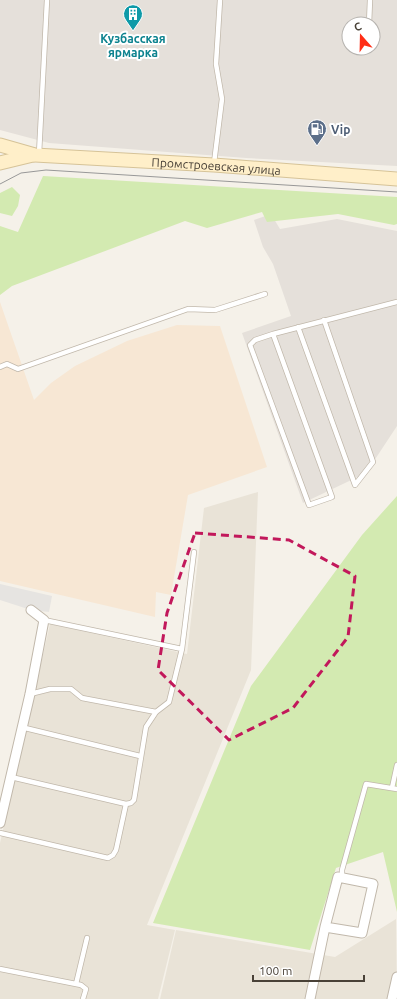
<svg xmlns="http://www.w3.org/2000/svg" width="397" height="999" viewBox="0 0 397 999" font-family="Ubuntu,sans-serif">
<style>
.residential{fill:#e9e3d7}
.commercial{fill:#f7e7d4}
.industrial{fill:#e5e0da;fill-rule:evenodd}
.green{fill:#d3eab1}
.parking{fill:#e6e4e1}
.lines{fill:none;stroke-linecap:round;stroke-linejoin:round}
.lane-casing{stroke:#c1b8ab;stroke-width:6}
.street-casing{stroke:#c1b8ab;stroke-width:11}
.secondary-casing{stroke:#d6c398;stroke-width:15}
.lane{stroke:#fff;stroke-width:4.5}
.street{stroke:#fff;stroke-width:9}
.secondary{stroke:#ffefc9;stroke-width:13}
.tram{stroke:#989898;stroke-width:1}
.marked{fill:none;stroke:#c2185b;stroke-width:3;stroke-dasharray:8 5;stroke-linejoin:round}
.labels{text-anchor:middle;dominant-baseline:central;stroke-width:4;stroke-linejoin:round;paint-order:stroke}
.culture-label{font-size:12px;font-weight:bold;fill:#0d838f;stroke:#fff}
.service-label{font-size:12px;font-weight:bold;fill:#4e5e75;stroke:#fff;text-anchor:start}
.street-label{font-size:12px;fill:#494137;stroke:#fff}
</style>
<rect width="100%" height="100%" fill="#f5f1e9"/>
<!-- residential -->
<path class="residential" d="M258,492L251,670L147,925L175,930L158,999H0V843L50,624L187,654L204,508Z
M396,919L397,999H160L176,930L335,957Z"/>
<!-- commercial -->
<path class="commercial" d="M0,302L34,400L51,383L75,366L127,341L177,325L220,326L267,467L188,495L171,595L156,592L155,617L0,581Z"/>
<!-- industrial -->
<path class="industrial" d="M0,0H397V166L246,158L49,143L0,130ZM349,24H373V48H349Z
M271,214L280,229L337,219L397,231V426L366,473L303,503L242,333L291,316L273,264L263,247L254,220Z"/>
<!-- green -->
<path class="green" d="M43,176L397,197V224L394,225L338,214L267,222L262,212L207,228L185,221L12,286L0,295V226L18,232Z
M12,187L20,195L18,206L12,216L0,213V193Z
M397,496V912L383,852L336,868L310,950L153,923L251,686L362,535Z"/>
<!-- parking -->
<path class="parking" d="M0,584L52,596L49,612L31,610L0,600Z"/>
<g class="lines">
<defs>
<path id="lane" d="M369,24L370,0
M39,154L47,0
M214,163L222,99L216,64L220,0
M298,327L355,485L373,462L324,320
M273,334L332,497L309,505L250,345L255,340L273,334L397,302
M0,367L7,364L18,369L188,309L215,310L265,294
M44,620L182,649L194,552
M30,694L50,689H71L82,698L156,712
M21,727L140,756
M11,777L126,804
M392,788L397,765
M0,833L108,858L113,855L116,850L126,804L131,803L134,800L146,727L156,712L169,702L182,649
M342,878V870L366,784L397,789
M0,969L81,985L86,989L83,999
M76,984L87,938"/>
<path id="street" d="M0,823L30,694L44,620L31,610
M310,999L325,927L338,877L373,884L362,933L325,927
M392,999L397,977"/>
<g id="secondary">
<path id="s1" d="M0,145L35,155L214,165L397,179"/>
<path d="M0,163L33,155"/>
</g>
</defs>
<!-- lane casing -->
<use href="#lane" class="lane-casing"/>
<!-- street casing -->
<use href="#street" class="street-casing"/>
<!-- secondary casing -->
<use href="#secondary" class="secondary-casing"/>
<!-- lane -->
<use href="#lane" class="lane"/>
<!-- street -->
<use href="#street" class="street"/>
<!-- secondary -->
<use href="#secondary" class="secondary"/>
<!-- tram -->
<path class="tram" d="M0,184L21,173L46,170L397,192"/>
</g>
<!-- marked area -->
<path class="marked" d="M195,533L289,540L355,576L348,637L293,708L229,740L158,670L167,613Z"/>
<!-- icons -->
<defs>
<symbol id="building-pin" viewBox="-11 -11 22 30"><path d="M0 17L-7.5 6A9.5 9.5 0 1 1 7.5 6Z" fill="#0f9aa8" stroke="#fff"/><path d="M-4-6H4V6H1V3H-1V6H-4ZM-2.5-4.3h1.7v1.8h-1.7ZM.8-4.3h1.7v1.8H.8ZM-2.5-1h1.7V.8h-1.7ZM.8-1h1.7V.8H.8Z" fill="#fff"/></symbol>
<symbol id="fuel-pin" viewBox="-11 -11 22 30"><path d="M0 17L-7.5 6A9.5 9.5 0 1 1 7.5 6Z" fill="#5c6f8a" stroke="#fff"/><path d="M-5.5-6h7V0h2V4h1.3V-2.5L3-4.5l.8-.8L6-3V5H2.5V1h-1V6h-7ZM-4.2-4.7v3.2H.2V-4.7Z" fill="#fff"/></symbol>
</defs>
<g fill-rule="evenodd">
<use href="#building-pin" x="122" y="3" width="22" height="30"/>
<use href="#fuel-pin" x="306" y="118" width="22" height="30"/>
</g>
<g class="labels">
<!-- culture labels -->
<g class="culture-label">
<text x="133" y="38">Кузбасская<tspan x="133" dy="14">ярмарка</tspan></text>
</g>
<!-- service labels -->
<g class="service-label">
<text x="331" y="129">Vip</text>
</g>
<!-- street labels -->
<g class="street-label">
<text stroke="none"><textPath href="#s1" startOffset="218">Промстроевская улица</textPath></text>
</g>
</g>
<!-- north arrow -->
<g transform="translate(361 36) rotate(340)"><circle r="19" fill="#ffffff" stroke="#b6b3af"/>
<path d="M0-3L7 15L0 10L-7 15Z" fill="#ff2e16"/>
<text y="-6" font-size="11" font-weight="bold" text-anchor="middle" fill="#494137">С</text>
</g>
<!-- scale -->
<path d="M253 975v6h111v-6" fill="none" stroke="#494137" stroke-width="2"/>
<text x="259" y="975" font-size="12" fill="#494137" stroke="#ffffff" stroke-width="3" paint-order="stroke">100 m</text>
</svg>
